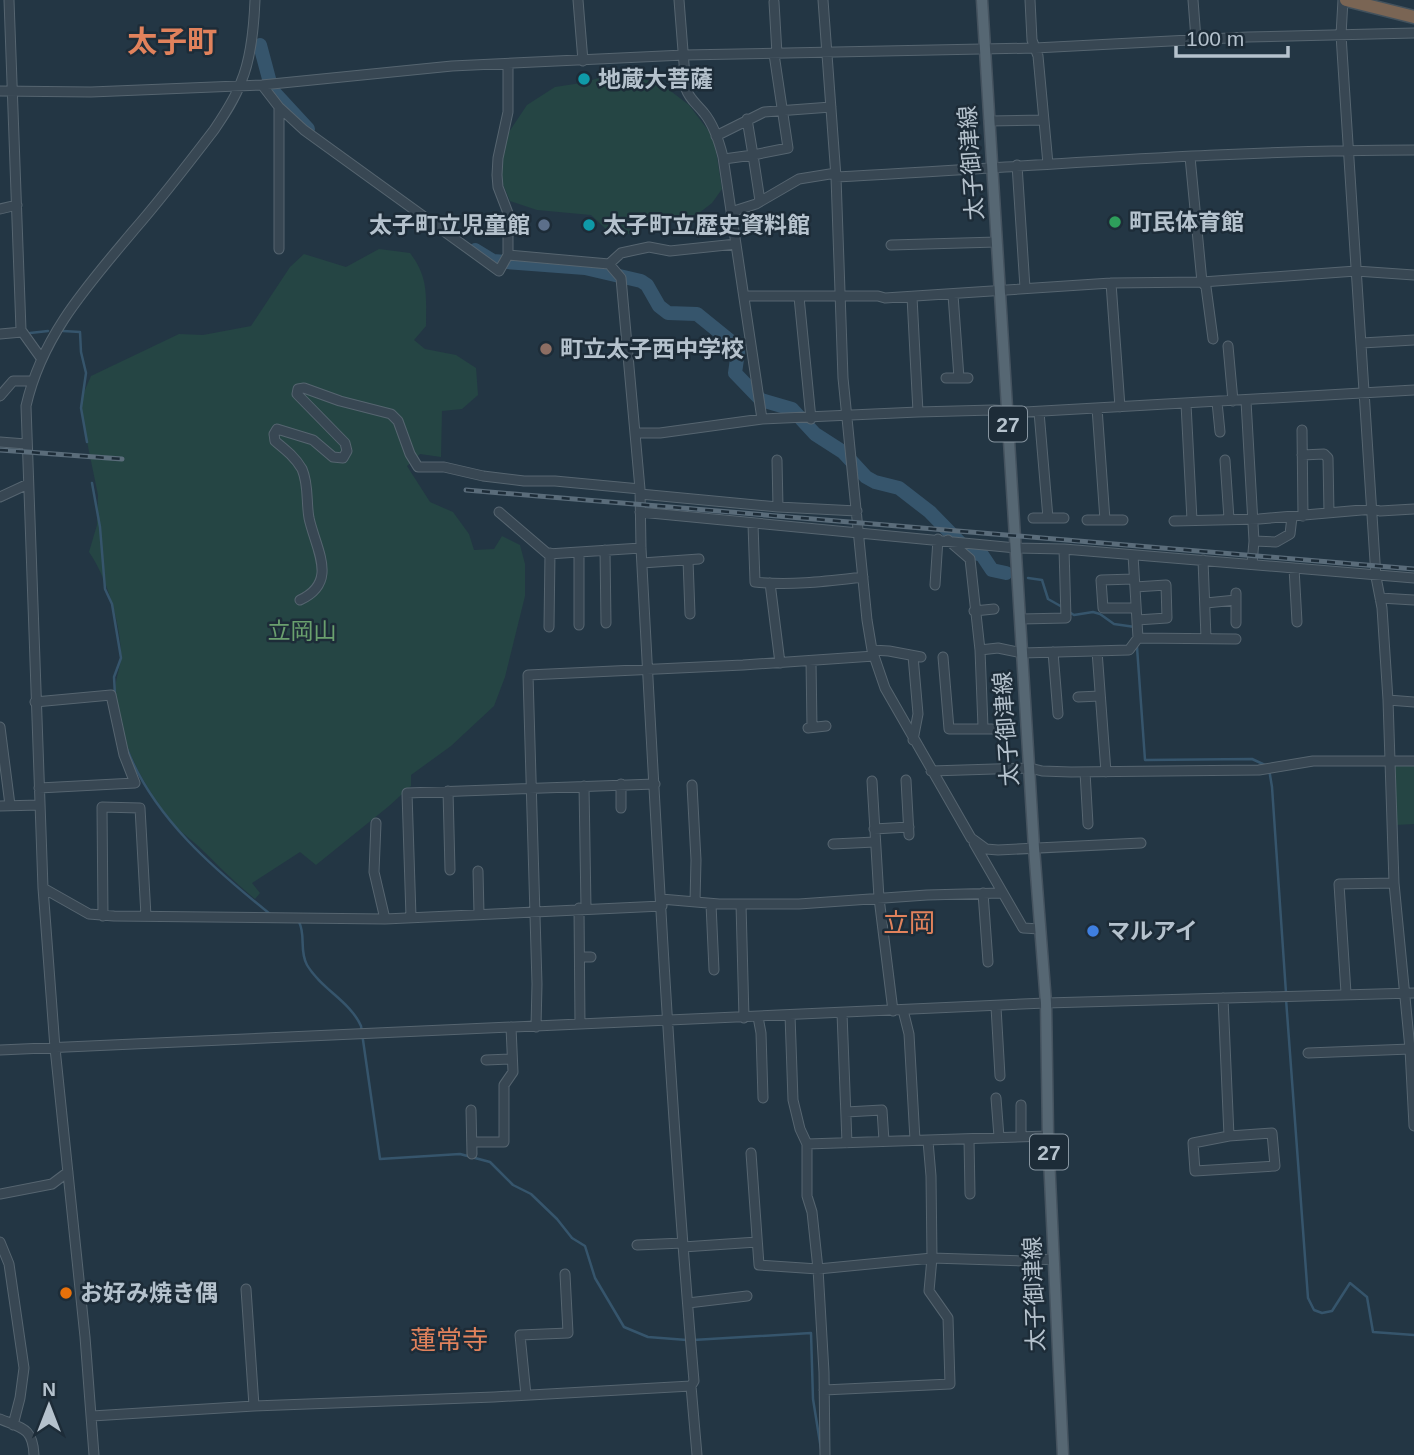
<svg xmlns="http://www.w3.org/2000/svg" width="1414" height="1455" viewBox="0 0 1414 1455" font-family="Helvetica,'Noto Sans JP',sans-serif">
<style>
.green{fill:#254544}
.lines{fill:none;stroke-linecap:round;stroke-linejoin:round}
.stream{stroke:#36556c;stroke-width:2.5}
.river{stroke:#36556c;stroke-width:14}
.minor-casing{stroke:#566570;stroke-width:11}
.major-casing{stroke:#45535f;stroke-width:13}
.highway-casing{stroke:#43525d;stroke-width:15}
.minor{stroke:#384753;stroke-width:9}
.major{stroke:#566773;stroke-width:10}
.highway{stroke:#7a6554;stroke-width:12}
.rail-casing{stroke:#5a6c7a;stroke-width:5}
.rail{stroke:#1d2c38;stroke-width:2.5;stroke-dasharray:8;stroke-linecap:butt}
.culture-dot{fill:#0f9aa8;stroke:#1d2c38;stroke-width:2.5}
.leisure-dot{fill:#2e9e5b;stroke:#1d2c38;stroke-width:2.5}
.service-dot{fill:#5c6f8a;stroke:#1d2c38;stroke-width:2.5}
.education-dot{fill:#8d6e63;stroke:#1d2c38;stroke-width:2.5}
.shop-dot{fill:#3f7fe0;stroke:#1d2c38;stroke-width:2.5}
.food-dot{fill:#e8710a;stroke:#1d2c38;stroke-width:2.5}
.labels{text-anchor:middle;dominant-baseline:central;stroke-width:5;stroke-linejoin:round;paint-order:stroke}
.shield{fill:#1d2c38;stroke:#8795a0;stroke-width:2}
.shield-label{font-size:21px;font-weight:bold;fill:#b5c2cd}
.poi-label{font-size:23px;font-weight:bold;fill:#b5c2cd;stroke:#1d2c38;text-anchor:start}
.street-label{font-size:23px;fill:#b5c2cd;stroke:#1d2c38}
.park-label{font-size:23px;fill:#6aa06e;stroke:#1d2c38}
.quarter-label{font-size:26px;fill:#e1825c;stroke:#1d2c38}
.district-label{font-size:30px;font-weight:bold;fill:#e1825c;stroke:#1d2c38}
</style>
<rect width="100%" height="100%" fill="#233644"/>
<!-- green -->
<path class="green" d="M610,75L641,78L664,86L689,105L714,138L722,189L712,203L699,213L678,221L651,223L630,234L609,232L591,215L537,210L510,201L500,177L502,159L507,135L527,105L555,87L581,83Z
M379,249L410,253C429,278 426,296 426,326L414,340L425,349L456,355L476,368L478,395L462,409L442,411L441,457L420,454L407,466L430,502L453,512L469,534L474,550L494,549L502,536L520,545L525,564V596L505,677L494,706L451,746L411,775V786L389,806L316,865L300,852L252,883L260,893L255,899C233,881 218,865 197,845C188,837 177,829 170,820C144,787 114,732 115,689C116,676 122,664 121,652C120,622 106,576 89,552L97,525L98,495L84,427L81,399L91,376L179,334L203,335L251,326L290,267L304,254L346,267Z
M1414,764V824L1396,825L1394,765Z"/>
<g class="lines">
<!-- stream -->
<path class="stream" d="M63,331L80,332L81,352L86,373L81,408L87,442
M30,333L48,331
M92,483L100,527L105,589L112,604L121,658L114,677L115,695
M1028,578L1042,580L1048,599L1064,608
M1069,612L1074,615L1093,612L1100,614L1114,624L1135,627
M1137,647L1145,760L1252,759L1265,765
M127,749C154,818 214,869 270,914
M1269,769L1272,787L1286,993
M299,922C306,935 299,951 307,965C321,989 350,1001 361,1026L380,1159L460,1154L490,1162L513,1185L531,1194L557,1219L572,1238L585,1246L595,1278L624,1327L648,1337L687,1340
M1286,999L1308,1298L1314,1310L1322,1313L1332,1311L1350,1283L1367,1297L1373,1332L1414,1335
M693,1340L811,1333L813,1399L821,1449"/>
<!-- river -->
<path class="river" d="M260,45L272,90L308,129
M475,250L493,261L585,268L641,281L647,285L659,306L668,313L697,314L734,344L738,352L735,373L761,400L792,409L815,434L843,452L866,477L875,482L899,488L930,512L968,551L982,555L992,570L1006,573"/>
<defs>
<path id="minor" d="M9,0L21,330L41,358
M578,0L583,61
M679,0L686,89C690,100 697,104 704,113C714,125 719,141 723,157L762,419
M823,0L836,177L843,378L867,620L872,650L885,688L971,838L986,849L998,850L1141,843
M1030,0L1032,40L1038,56L1048,164
M1193,0L1196,39
M1343,0L1341,35L1376,577L1382,608L1388,700L1394,883L1410,1049L1414,1126
M774,2L777,54
M262,85L279,107L304,130L499,271L508,255V213L498,187L497,175L498,158L508,112V64
M0,91L91,92L262,85L452,66L684,55L1035,48L1248,37L1414,33
M279,107V249
M989,121L1043,120
M716,136L764,112L831,107
M1190,157L1202,282L1206,287L1213,339
M724,159L753,155L747,119
M1017,165L1025,288
M836,177C1029,167 1221,150 1414,150
M760,201L753,155L788,148L774,54
M0,209L17,205
M731,212L756,204L799,179L836,173
M891,245L997,242
M508,255L609,264L621,278L640,489L641,548C656,826 670,1104 694,1381L691,1386L697,1455
M609,264L621,253L649,247L670,251L736,244
M1111,283L1120,407
M953,295L959,378
M744,296H878L885,298L1111,283L1202,282L1356,271L1414,275
M799,297L811,419
M912,297L918,412
M0,334L22,332
M1362,343L1414,340
M1228,346L1233,401
M946,378H968
M0,396L13,381H32
M1246,401L1254,541L1252,564
M1217,402L1220,432
M1186,404L1192,520
M1097,408L1105,520
M1039,412L1048,518
M1302,430L1303,516
M635,433H660L762,419L918,412L993,410L1025,412L1414,390
M0,442L26,444
M1302,455L1324,454L1328,458L1329,513
M777,460L778,507
M1225,460L1229,519
M640,494L778,507L857,511
M0,497L28,484
M499,512L548,554L641,548
M640,512L1016,548L1064,549L1414,578
M1033,518H1064
M1087,520H1123
M1174,521L1259,519L1373,509L1380,511L1414,509
M753,524L755,582C791,586 828,581 863,577
M948,540L970,559L980,650L983,727
M1254,541L1276,542L1290,534L1292,517
M605,550L606,623
M688,560L690,614
M1203,560L1206,638
M642,563L699,559
M1294,568L1297,622
M1134,579L1101,580L1103,608H1136
M770,583L780,663
M935,585L938,539
M1135,587L1166,585L1167,618L1137,620
M1236,593V623
M1380,598L1414,600
M300,600C339,582 316,550 309,518C306,502 309,485 302,469C295,457 286,450 275,441L274,434L277,429L313,440L333,457L343,458L347,451L345,443L297,394L298,389L304,388L340,401L391,414L398,421L410,454L418,467H444L483,476L524,481H555L640,489
M1206,603L1236,600
M974,611L994,609
M1021,619L1066,618L1064,549
M579,625V552
M549,627L550,553
M1138,638L1236,639
M872,650L889,651L921,657
M980,650L998,648L1022,653L1129,650L1138,638L1133,555
M1097,651L1106,772
M1053,652L1058,714
M943,657L949,729H992
M811,661L812,727
M1078,697L1100,696
M1388,700L1414,702
M35,702L111,695L124,755L135,783L39,788
M0,727L10,805
M808,728L826,726
M913,740L918,714L913,656
M931,771L1030,768L1042,771L1071,772L1259,770L1313,761H1414
M1085,772L1088,824
M906,780L909,835
M872,781L879,898L893,1011
M621,784V808
M692,785L696,860L695,902
M584,786L586,908
M448,791L450,870
M0,806L40,805
M376,823L374,872L385,919
M874,829L909,827
M974,843L1023,928L1040,929
M833,844L875,842
M478,871L479,914
M43,888L89,914L114,916L385,919L662,906
M983,893L988,962
M661,899L719,904H799L927,895L1001,893
M711,904L714,970
M741,904L744,1018
M579,908L580,1024
M103,916L102,807L140,808L146,916
M411,917L407,793L655,784
M580,957H591
M1346,993L1339,884L1394,883
M1223,998L1229,1136
M996,1007L1000,1076
M903,1010L909,1034L915,1140
M842,1013L847,1143
M790,1015L793,1100L800,1129L807,1144V1196L812,1212L818,1269L824,1372L825,1455
M758,1017L761,1033L763,1098
M536,1027L537,984L528,675L743,665L874,656
M0,1050L1046,1003L1414,993
M1308,1053L1410,1049
M486,1060L512,1059
M996,1098L999,1137
M1021,1105V1137
M471,1110L472,1154
M846,1112L882,1110L884,1141
M1272,1133L1275,1166L1195,1171L1193,1143L1229,1136Z
M969,1139L970,1194
M472,1142H504V1085L513,1072L511,1027
M807,1144L1048,1136
M751,1153L759,1265L818,1269L932,1258L1022,1261L1053,1259
M0,1194L52,1184L68,1172
M0,1242L9,1264L24,1368L20,1398L13,1425
M637,1245L683,1243
M683,1247L757,1242
M246,1289L254,1406
M688,1303L747,1296
M824,1390L950,1384L948,1318L929,1291L932,1258L931,1176L928,1141
M526,1395L520,1335L568,1333L565,1274
M92,1416L254,1406L494,1397L691,1386
M0,1419C22,1428 33,1428 34,1455
M94,1455L85,1337L55,1048L43,888L26,406C42,335 88,285 134,230C162,198 188,164 214,130C224,115 235,99 241,82C251,59 254,25 255,0"/>
<path id="major" d="M982,0L1034,848L1046,1003L1048,1136L1063,1455"/>
<path id="highway" d="M1346,0L1414,17"/>
</defs>
<!-- minor casing -->
<use href="#minor" class="minor-casing"/>
<!-- major casing -->
<use href="#major" class="major-casing"/>
<!-- highway casing -->
<use href="#highway" class="highway-casing"/>
<!-- minor -->
<use href="#minor" class="minor"/>
<!-- major -->
<use href="#major" class="major"/>
<!-- highway -->
<use href="#highway" class="highway"/>
<defs>
<path id="rail" d="M0,450L122,459
M466,490L1414,569"/>
</defs>
<!-- rail casing -->
<use href="#rail" class="rail-casing"/>
<!-- rail -->
<use href="#rail" class="rail"/>
</g>
<!-- markers -->
<g class="culture-dot">
<circle cx="584" cy="79" r="7"/>
<circle cx="589" cy="225" r="7"/>
</g>
<circle class="leisure-dot" cx="1115" cy="222" r="7"/>
<circle class="service-dot" cx="544" cy="225" r="7"/>
<circle class="education-dot" cx="546" cy="349" r="7"/>
<circle class="shop-dot" cx="1093" cy="931" r="7"/>
<circle class="food-dot" cx="66" cy="1293" r="7"/>
<g class="labels">
<!-- shield labels -->
<g class="shield">
<rect x="989" y="406.5" width="38" height="35" rx="5"/>
<rect x="1030" y="1134.5" width="38" height="35" rx="5"/>
</g>
<g class="shield-label">
<text x="1008" y="424">27</text>
<text x="1049" y="1152">27</text>
</g>
<!-- poi labels -->
<g class="poi-label">
<text x="598" y="79">地蔵大菩薩</text>
<text x="1129" y="222">町民体育館</text>
<text x="530" y="225" text-anchor="end">太子町立児童館</text>
<text x="603" y="225">太子町立歴史資料館</text>
<text x="560" y="349">町立太子西中学校</text>
<text x="1107" y="931">マルアイ</text>
<text x="80" y="1293">お好み焼き偶</text>
</g>
<!-- street labels -->
<g class="street-label">
<text transform="translate(971 163) rotate(-94)">太子御津線</text>
<text transform="translate(1006 729) rotate(-94)">太子御津線</text>
<text transform="translate(1034 1294) rotate(-92)">太子御津線</text>
</g>
<!-- park labels -->
<g class="park-label">
<text x="302" y="631">立岡山</text>
</g>
<!-- quarter labels -->
<g class="quarter-label">
<text x="909" y="923">立岡</text>
<text x="449" y="1340">蓮常寺</text>
</g>
<!-- district labels -->
<g class="district-label">
<text x="172" y="41">太子町</text>
</g>
</g>
<!-- north arrow -->
<g transform="translate(49 1406)" stroke="#1d2c38" stroke-width="5" paint-order="stroke">
<path d="M0-5L12 26L0 18L-12 26Z" fill="#b5c2cd"/>
<text y="-10" font-size="19" font-weight="bold" text-anchor="middle" fill="#b5c2cd">N</text>
</g>
<!-- scale -->
<path d="M1176 46v10h112v-10" fill="none" stroke="#b5c2cd" stroke-width="3.5"/>
<text x="1186" y="46" font-size="21" fill="#b5c2cd" stroke="#1d2c38" stroke-width="5" paint-order="stroke">100 m</text>
</svg>
